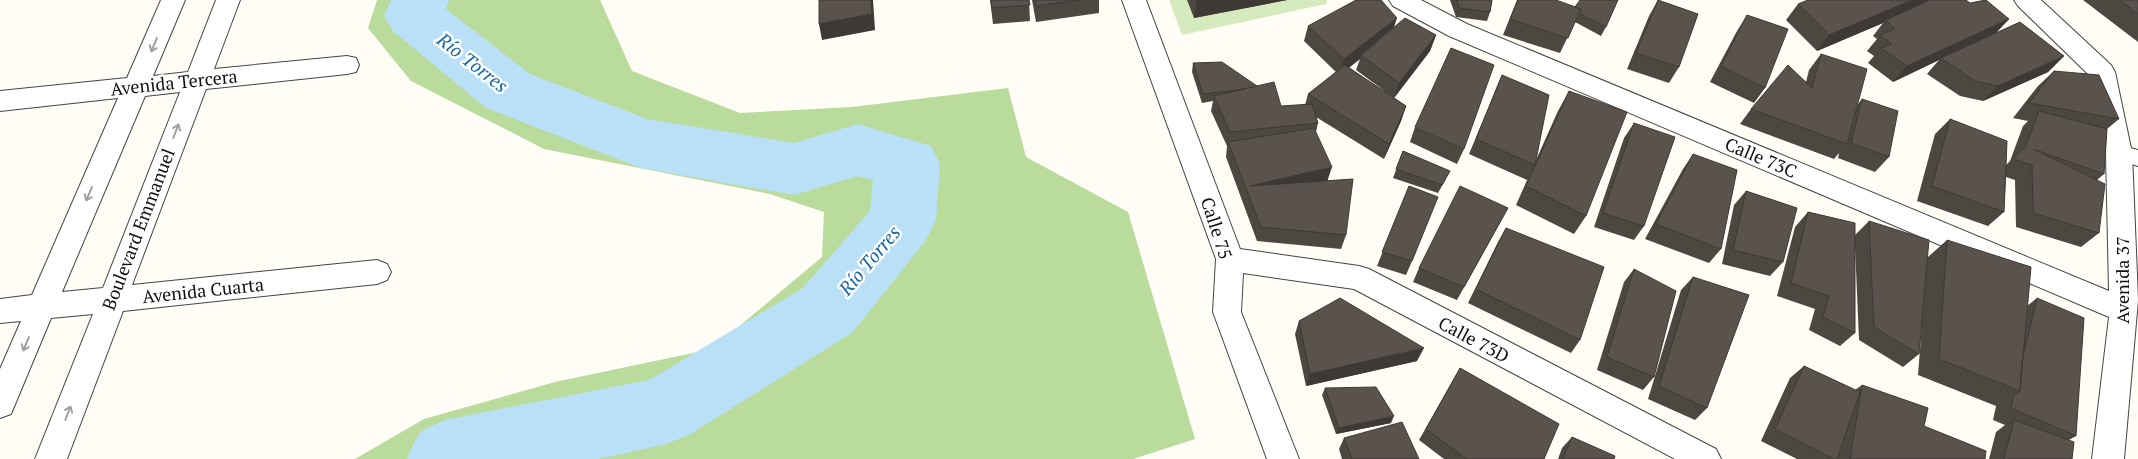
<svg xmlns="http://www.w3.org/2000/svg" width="2138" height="459" viewBox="0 0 2138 459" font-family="'PT Serif',serif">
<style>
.green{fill:#d5ebbd}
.forest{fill:#b9dc9c}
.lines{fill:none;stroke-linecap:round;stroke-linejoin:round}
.river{fill:#b9e0f7;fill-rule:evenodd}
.lane-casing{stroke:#444;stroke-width:2}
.street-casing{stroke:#444;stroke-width:2}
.lane{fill:#fff;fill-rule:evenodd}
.street{fill:#fff;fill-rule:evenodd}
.wall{fill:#4d4742;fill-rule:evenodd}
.shaded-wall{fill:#3f3936}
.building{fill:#5a524d;stroke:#3f3936}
.oneway{stroke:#a0a0a0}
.labels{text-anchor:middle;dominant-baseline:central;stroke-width:5;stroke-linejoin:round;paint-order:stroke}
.street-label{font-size:18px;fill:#111;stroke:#fff}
.water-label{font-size:19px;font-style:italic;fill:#1768a6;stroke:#fff}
</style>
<rect width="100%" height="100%" fill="#fffdf5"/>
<!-- green -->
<path class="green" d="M1169,0H1187L1195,18L1287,0H1327L1326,4L1182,35Z"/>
<!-- forest -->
<path class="forest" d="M377,0H600L632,71L740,113L852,107L1008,88L1026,157L1128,212L1195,439L1133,459H355L424,419L555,382L712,349L822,257L824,212L770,194L544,149L411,81L368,28Z"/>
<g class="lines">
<!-- river -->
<path class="river" d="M391,0H449L446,9L530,74L647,119L794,143L858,124L931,146L940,164L936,220L926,240L853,332L689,435L663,445L598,459H407C420,428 418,431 449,419L649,380L803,288L870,211L873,180L858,176L794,195L641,168L486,108L393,31L384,16Z"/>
<defs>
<path id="lane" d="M2119,145L2138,150V166L2112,158L2109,153L2112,148Z"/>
<path id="street" d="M161,0H185L153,76L188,72L216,0H240L214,69L347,56L356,58L359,65L356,72L347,74L206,89L132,285L377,260L387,264L391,272L387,280L377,284L123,311L67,459H35L93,314L51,318L11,414L0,418V369L21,321L0,323V299L32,295L118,98L0,111V91L127,78ZM180,92L103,288L62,292L145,96Z
M1122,0H1146L1240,249L1359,266L1369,269L1716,449L1721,459H1675L1354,289L1243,273L1241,312L1299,459H1267L1213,312L1216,259Z
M1389,0H1421L1467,24L2109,291L2106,153L2090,76L2018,6L2014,0H2041L2111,65L2115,72L2132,153L2138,300L2124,459H2092L2109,317L1449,36L1393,6Z"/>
</defs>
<!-- lane casing -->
<use href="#lane" class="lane-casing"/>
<!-- street casing -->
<use href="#street" class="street-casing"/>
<!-- lane -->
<use href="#lane" class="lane"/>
<!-- street -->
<use href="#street" class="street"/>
</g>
<!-- wall -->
<path class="wall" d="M990,0H1029L1030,21L993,24Z
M1032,0H1099V13L1036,22Z
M1187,0H1287L1194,18Z
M1450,0H1492L1490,12L1487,21L1456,17Z
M1517,0H1556L1606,27L1601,36L1575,22L1560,53L1503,35Z
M1658,0L1679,67L1669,83L1627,69L1649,16Z
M2083,0H2138V42Z
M1970,3L2009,19L1996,33L2064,56L2048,72L1983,101L1960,96L1927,74L1939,60L1893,82L1868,63L1874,56L1867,51L1877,39L1873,36L1883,23L1817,51L1786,20L1798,4Z
M1747,15L1765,88L1754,103L1710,82L1737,31Z
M1308,26L1394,27L1436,35L1430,51L1394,98L1406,106L1401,121L1384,159L1316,117L1318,123L1316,132L1328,181L1346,235L1341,249L1257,241L1226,157L1227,146L1211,111L1213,101L1202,103L1192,72L1193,63L1281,106L1305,105L1308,94L1336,72L1304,41ZM1360,59L1356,70L1386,92L1348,68Z
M1821,54L1858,104L1862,99L1889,157L1875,172L1838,158L1839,153L1834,159L1740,124L1751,109L1806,82L1809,70Z
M2054,71L2119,119L2107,129L2104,174L2097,180L2099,233L2081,247L2016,227L2015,180L2006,177L2004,212L1988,226L1917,201L1935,134L1950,119L2006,165L2010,161L2023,126L2028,121L2013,118L2038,86Z
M1502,75L1536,160L1558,111L1569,91L1586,216L1574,234L1516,205L1528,178L1527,180L1469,154Z
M1634,123L1644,226L1634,240L1594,227L1624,138Z
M1415,127L1464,149L1457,164L1410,142Z
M1403,151L1446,179L1438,193L1393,178Z
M1693,154L1721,249L1709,263L1645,239L1683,169Z
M1409,186L1412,261L1406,275L1377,266Z
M1746,191L1783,262L1770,276L1722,264L1734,205Z
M1508,208L1457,300L1413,282L1419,268Z
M1808,212L1855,235L1869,221L1928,257L1947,240L2027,306L2037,298L2076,436L2069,440L2072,459H1989L1996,432L2005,425L1993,420L1996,406L1918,375L1922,324L1919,354L1903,367L1859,340L1855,246V333L1840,346L1809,330L1815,309L1777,296L1795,227Z
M1506,228L1580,340L1571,353L1468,303L1498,242Z
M1634,269L1654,377L1643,390L1597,370L1624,282Z
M1693,277L1707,408L1695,420L1648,399L1681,290Z
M1299,321L1417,361L1306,386L1295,334Z
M1804,366L1855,390L1862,385L1924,426L1985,459H1797L1761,441L1790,378Z
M1460,368L1544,459H1444L1419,440Z
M1325,388L1391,423L1336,434L1322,395Z
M1572,437L1614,459H1558L1562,448Z
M1344,438L1419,459H1342L1339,449Z"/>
<!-- shaded-wall -->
<path class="shaded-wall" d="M871,0H873L875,30L822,40L819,24Z
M1197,0H1287L1194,18Z
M1912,0H1936L1886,20L1883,23L1817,51L1829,35Z
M1397,18L1392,33L1361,55L1360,59L1340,75L1344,59Z
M2009,19L1994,35L1941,58L1939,60L1893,82L1907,66Z
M1436,35L1430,51L1394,98L1399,83Z
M2064,56L2048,72L1983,101L1998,86Z
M1406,106L1401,121L1384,159L1389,144Z
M1332,167L1327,182L1250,186Z
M1424,348L1417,361L1306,386L1310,374Z
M1394,416L1391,423L1336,434L1339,428Z"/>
<!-- building -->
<path class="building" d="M819,0H871L872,14L819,24Z
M991,0H1029L1030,5L992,8Z
M1035,0H1079L1036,6Z
M1356,0H1381L1397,18L1344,59L1308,26Z
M1457,0H1492L1490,12L1459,8Z
M1518,0H1556L1581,9L1568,38L1510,19Z
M1580,0H1618L1606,27L1579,13L1581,9L1575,7Z
M1658,0L1698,14L1679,67L1636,53Z
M1808,0H1912L1829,35L1798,4Z
M1930,0H1966L1970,3L1986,0L2009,19L1907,66L1881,48L1892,44L1880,35L1895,29L1886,20Z
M2120,0H2138V14Z
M1747,15L1788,29L1765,88L1721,66Z
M1405,18L1436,35L1399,83L1361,55Z
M2020,22L2064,56L1998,86L1975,81L1941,58Z
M1451,48L1494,65L1464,149L1415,127Z
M1821,54L1867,69L1847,144L1751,109L1788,65L1812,88Z
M1222,62L1257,86L1237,90L1203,94L1193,63Z
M1345,65L1406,106L1389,144L1308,94Z
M2054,71L2099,75L2119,119L2029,103Z
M1502,75L1549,95L1535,165L1476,139Z
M1274,82L1281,106L1312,104L1318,123L1230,132L1214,96Z
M1569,91L1627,112L1586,216L1526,186Z
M1862,99L1898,111L1889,157L1851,143Z
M2039,111L2107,129L2104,174L2033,149L2105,184L2099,233L2033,213L2032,165L2013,159L2026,146Z
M1950,119L2007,141L2004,212L1932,186Z
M1634,123L1675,137L1644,226L1603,213Z
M1314,128L1332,167L1250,186L1353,179L1346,235L1261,227L1228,142Z
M1403,151L1450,171L1442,185L1396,169Z
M1693,154L1737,170L1721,249L1656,224Z
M1409,186L1438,197L1412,261L1382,252Z
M1460,186L1508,208L1464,287L1419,268Z
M1746,191L1797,208L1783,262L1733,250Z
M1808,212L1855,223V333L1823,317L1829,296L1791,283Z
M1869,221L1929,240L1919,354L1874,327Z
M1506,228L1604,267L1580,340L1476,289Z
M1947,240L2031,267L2020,391L1939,359Z
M1634,269L1676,291L1654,377L1607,357Z
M1693,277L1749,295L1707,408L1659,386Z
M1340,298L1424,348L1310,374L1299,321Z
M2037,298L2084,318L2076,436L2011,408L2014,394L2020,391L2022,361Z
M1804,366L1860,392L1837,459H1834L1775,429Z
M1460,368L1559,424L1544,459H1467L1426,429Z
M1862,385L1928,408L1924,426L1986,451L1985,459H1850Z
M1376,387L1394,416L1339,428L1325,388Z
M2014,420L2074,442L2072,459H2004Z
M1402,422L1419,459H1352L1344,438Z
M1572,437L1615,456L1614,459H1563Z"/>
<!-- one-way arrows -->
<defs><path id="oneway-shaft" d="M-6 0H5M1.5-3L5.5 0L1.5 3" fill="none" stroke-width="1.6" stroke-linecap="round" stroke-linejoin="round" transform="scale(1.25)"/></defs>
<g class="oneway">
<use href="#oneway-shaft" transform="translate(154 45) rotate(113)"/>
<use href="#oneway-shaft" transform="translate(176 131) rotate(-69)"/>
<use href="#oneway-shaft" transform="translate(89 194) rotate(113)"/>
<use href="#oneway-shaft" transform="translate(26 344) rotate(113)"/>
<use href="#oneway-shaft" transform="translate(68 413) rotate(-69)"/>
</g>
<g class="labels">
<!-- street labels -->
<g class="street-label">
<text transform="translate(174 82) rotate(-6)">Avenida Tercera</text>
<text transform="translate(1761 157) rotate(23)">Calle 73C</text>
<text transform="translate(1217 228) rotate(72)">Calle 75</text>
<text transform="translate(138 229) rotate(-69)">Boulevard Emmanuel</text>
<text transform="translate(2122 280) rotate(-90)">Avenida 37</text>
<text transform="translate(203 290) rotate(-6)">Avenida Cuarta</text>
<text transform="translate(1474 339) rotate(28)">Calle 73D</text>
</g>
<!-- water labels -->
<g class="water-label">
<text transform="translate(473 62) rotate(38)">Río Torres</text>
<text transform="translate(869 260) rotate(-50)">Río Torres</text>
</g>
</g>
</svg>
